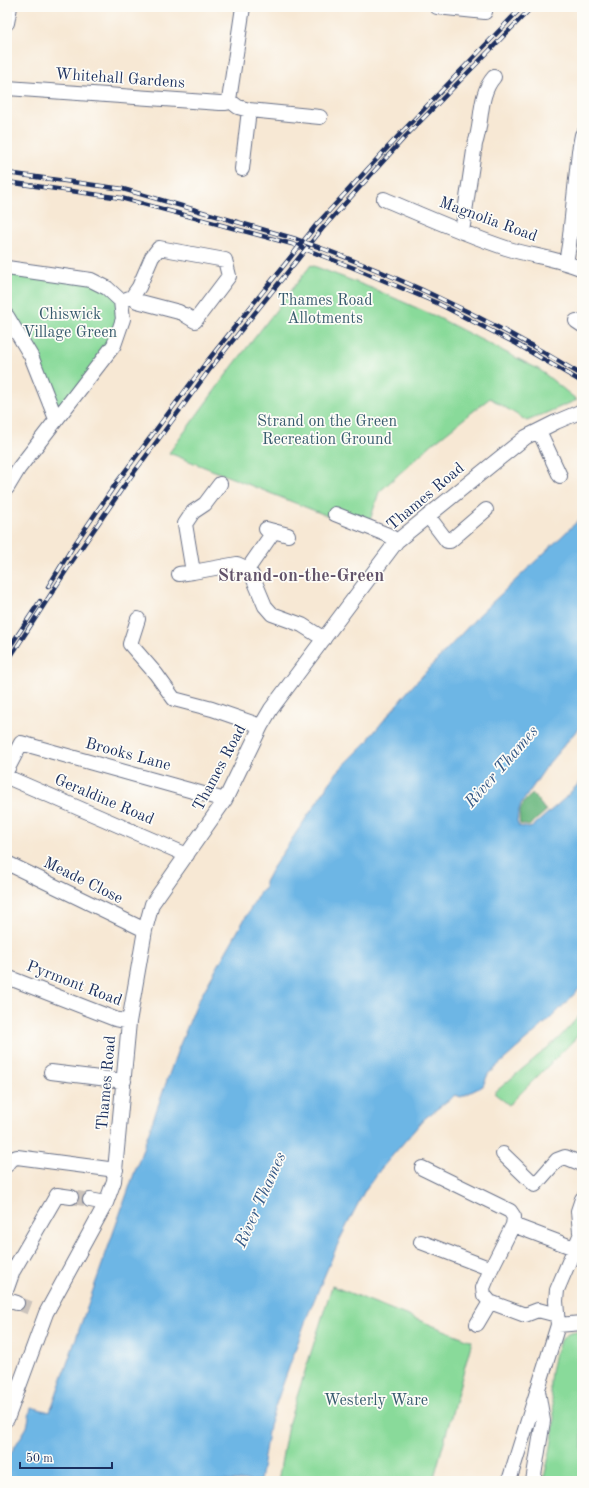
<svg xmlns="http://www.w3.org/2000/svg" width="589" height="1488" viewBox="0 0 589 1488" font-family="'Old Standard TT',serif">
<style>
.green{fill:#89da9a;stroke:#52847c}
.forest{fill:#6eba82;stroke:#447470}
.water{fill:#6db6e5;stroke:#4472a2}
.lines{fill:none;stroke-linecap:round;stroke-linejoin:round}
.minor-tunnel{stroke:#cbc3bc;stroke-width:14;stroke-dasharray:14 7;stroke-linecap:butt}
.minor-casing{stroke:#687087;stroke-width:16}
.minor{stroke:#fff;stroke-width:14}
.rail-casing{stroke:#1b2f5e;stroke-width:4.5}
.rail{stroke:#fdfcf7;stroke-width:3;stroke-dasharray:9;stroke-linecap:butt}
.labels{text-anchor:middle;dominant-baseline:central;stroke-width:3.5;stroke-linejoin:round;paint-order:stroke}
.street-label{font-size:16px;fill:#1b2f5e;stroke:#fdfcf7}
.park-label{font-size:16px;fill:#365a6d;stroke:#fdfcf7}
.water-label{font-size:17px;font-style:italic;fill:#345886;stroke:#fdfcf7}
.quarter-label{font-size:18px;font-weight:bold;fill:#615269;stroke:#fdfcf7}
</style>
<rect width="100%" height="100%" fill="#fdfcf7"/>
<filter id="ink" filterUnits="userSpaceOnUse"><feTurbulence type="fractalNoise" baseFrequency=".025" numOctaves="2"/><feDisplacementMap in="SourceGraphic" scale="8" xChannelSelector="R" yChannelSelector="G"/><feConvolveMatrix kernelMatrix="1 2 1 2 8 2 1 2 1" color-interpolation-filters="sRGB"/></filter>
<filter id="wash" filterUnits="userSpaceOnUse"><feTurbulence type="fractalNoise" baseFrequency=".012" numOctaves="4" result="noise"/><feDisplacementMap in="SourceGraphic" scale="16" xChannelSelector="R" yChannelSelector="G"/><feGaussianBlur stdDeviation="0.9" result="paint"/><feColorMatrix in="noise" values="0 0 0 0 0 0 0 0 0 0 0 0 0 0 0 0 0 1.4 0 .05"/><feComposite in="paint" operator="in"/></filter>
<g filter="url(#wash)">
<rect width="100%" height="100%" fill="#f7e8d4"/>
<!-- green -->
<path class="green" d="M311,265L374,289L435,316L540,370L577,400L527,421L490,398L432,444L379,492L368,527L343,522L169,453L232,367Z
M7,269L88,276L125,298L116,346L58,420L7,311Z
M580,1015L582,1016V1029L575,1039L509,1105L494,1093L559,1038Z
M332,1286L472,1341L433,1481H278L288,1425Z
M582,1331V1481H543C548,1461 553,1442 554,1421C555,1409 550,1399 550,1388C549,1376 555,1344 565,1336C570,1332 576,1332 582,1331Z"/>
<!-- forest -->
<path class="forest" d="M533,794L546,811L529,826L520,824C517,812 523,800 533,794Z"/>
<!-- water -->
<path class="water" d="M582,517V724L549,763L521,804L518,813L517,821L519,826L529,828L532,827L564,799L582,780V986L552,1017L488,1074L483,1086L461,1097L455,1095L424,1119L380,1170L365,1190L340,1239L307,1317L277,1401L269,1426L260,1481H7V1459L27,1427L31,1407L50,1412L177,1052L197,1003L257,897L260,892L265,889V882L272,869L337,772L368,741L370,737L408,691L479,615Z"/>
</g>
<g filter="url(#ink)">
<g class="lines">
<!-- minor-tunnel -->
<path class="minor-tunnel" d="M71,1197L90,1200
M17,1303L35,1310"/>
<defs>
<path id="minor" d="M437,7L485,12
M7,23L10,7
M7,88L220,103H226L229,100
M229,100L238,107L249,110L320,117
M229,100L243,7
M242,169L249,110
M384,199C424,216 464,234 506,248C530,256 558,258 582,269
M462,232L475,144C483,122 478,95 494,77
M566,263L569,245L579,151L582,135
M7,268L91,280L107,288L121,301L123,319L114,345L19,468L7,488
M132,297L137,301L179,312
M121,301L132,297L139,287L152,257L159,248L225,260L229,276L195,321L185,315
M7,316L31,356L56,419
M576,321L582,325
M539,431L560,476
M220,484L205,504L193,512L185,524L193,572L237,564L246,568L252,575L265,606L272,614L302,625L324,639
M335,514L388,535L397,541
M428,516L447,541H450L486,510
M266,529L288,535
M247,570L274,531
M179,574L193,572
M138,619L130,644L156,674L174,699L212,709L261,726
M7,770L21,743L225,800
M7,777L187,855
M7,863L145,930
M7,977L115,1019L129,1022
M51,1072L124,1081
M503,1154L535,1185L557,1160L565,1157L582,1164
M7,1165L12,1159L17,1157L116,1170
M422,1168L510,1211L514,1217L513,1225L491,1269L483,1288L484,1295L490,1302L525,1315L538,1310L557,1315
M90,1200L106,1203
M513,1225L574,1248
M580,1232L578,1211L582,1199
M421,1242L491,1269
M7,1288L13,1271L57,1195L71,1197
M7,1300L17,1303
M477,1324L490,1302
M558,1325L582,1323
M7,1419L46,1313L106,1203L114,1181L129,1022L145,930L152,904L225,800L261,726L271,709L397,541L516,445L526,437L556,422L582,411
M509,1481L558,1325L556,1301L557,1290L582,1231
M533,1481L543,1421L538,1391"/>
</defs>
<!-- minor casing -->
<use href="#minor" class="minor-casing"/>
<!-- minor -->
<use href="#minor" class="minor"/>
<defs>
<path id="rail" d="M7,173L123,189L296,239C396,274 492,320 582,375
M7,182L121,198L292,244L354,268L437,303L517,344L582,382
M48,587L72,548L117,482L205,364L317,224L401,133L522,7
M7,651L40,601
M7,662L71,563L124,486L210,369L322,229L405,137L532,7"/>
</defs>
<!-- rail casing -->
<use href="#rail" class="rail-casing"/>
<!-- rail -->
<use href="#rail" class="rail"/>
</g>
</g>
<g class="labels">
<!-- street labels -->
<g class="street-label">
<text transform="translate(120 79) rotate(4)">Whitehall Gardens</text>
<text transform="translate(488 220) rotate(20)">Magnolia Road</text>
<text transform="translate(426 497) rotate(-40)">Thames Road</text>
<text transform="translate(128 755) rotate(15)">Brooks Lane</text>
<text transform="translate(220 768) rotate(-62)">Thames Road</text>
<text transform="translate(104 800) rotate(23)">Geraldine Road</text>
<text transform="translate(83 881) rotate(26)">Meade Close</text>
<text transform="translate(74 984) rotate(21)">Pyrmont Road</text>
<text transform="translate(107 1083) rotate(-85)">Thames Road</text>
</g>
<!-- park labels -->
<g class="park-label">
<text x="325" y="301">Thames Road<tspan x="325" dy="18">Allotments</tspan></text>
<text x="70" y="315">Chiswick<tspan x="70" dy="18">Village Green</tspan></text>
<text x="327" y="422">Strand on the Green<tspan x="327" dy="18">Recreation Ground</tspan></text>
<text x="376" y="1401">Westerly Ware</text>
</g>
<!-- water labels -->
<g class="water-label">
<text transform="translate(502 767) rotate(-49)">River Thames</text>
<text transform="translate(261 1200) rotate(-66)">River Thames</text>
</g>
<!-- quarter labels -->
<g class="quarter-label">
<text x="301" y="576">Strand-on-the-Green</text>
</g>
</g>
<!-- margin -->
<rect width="589" height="1488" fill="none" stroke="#fdfcf7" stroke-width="24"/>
<!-- scale -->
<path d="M20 1462v6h92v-6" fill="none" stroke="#1b2f5e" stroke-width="2"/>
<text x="26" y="1462" font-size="12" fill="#1b2f5e" stroke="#fdfcf7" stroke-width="3" paint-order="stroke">50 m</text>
</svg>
